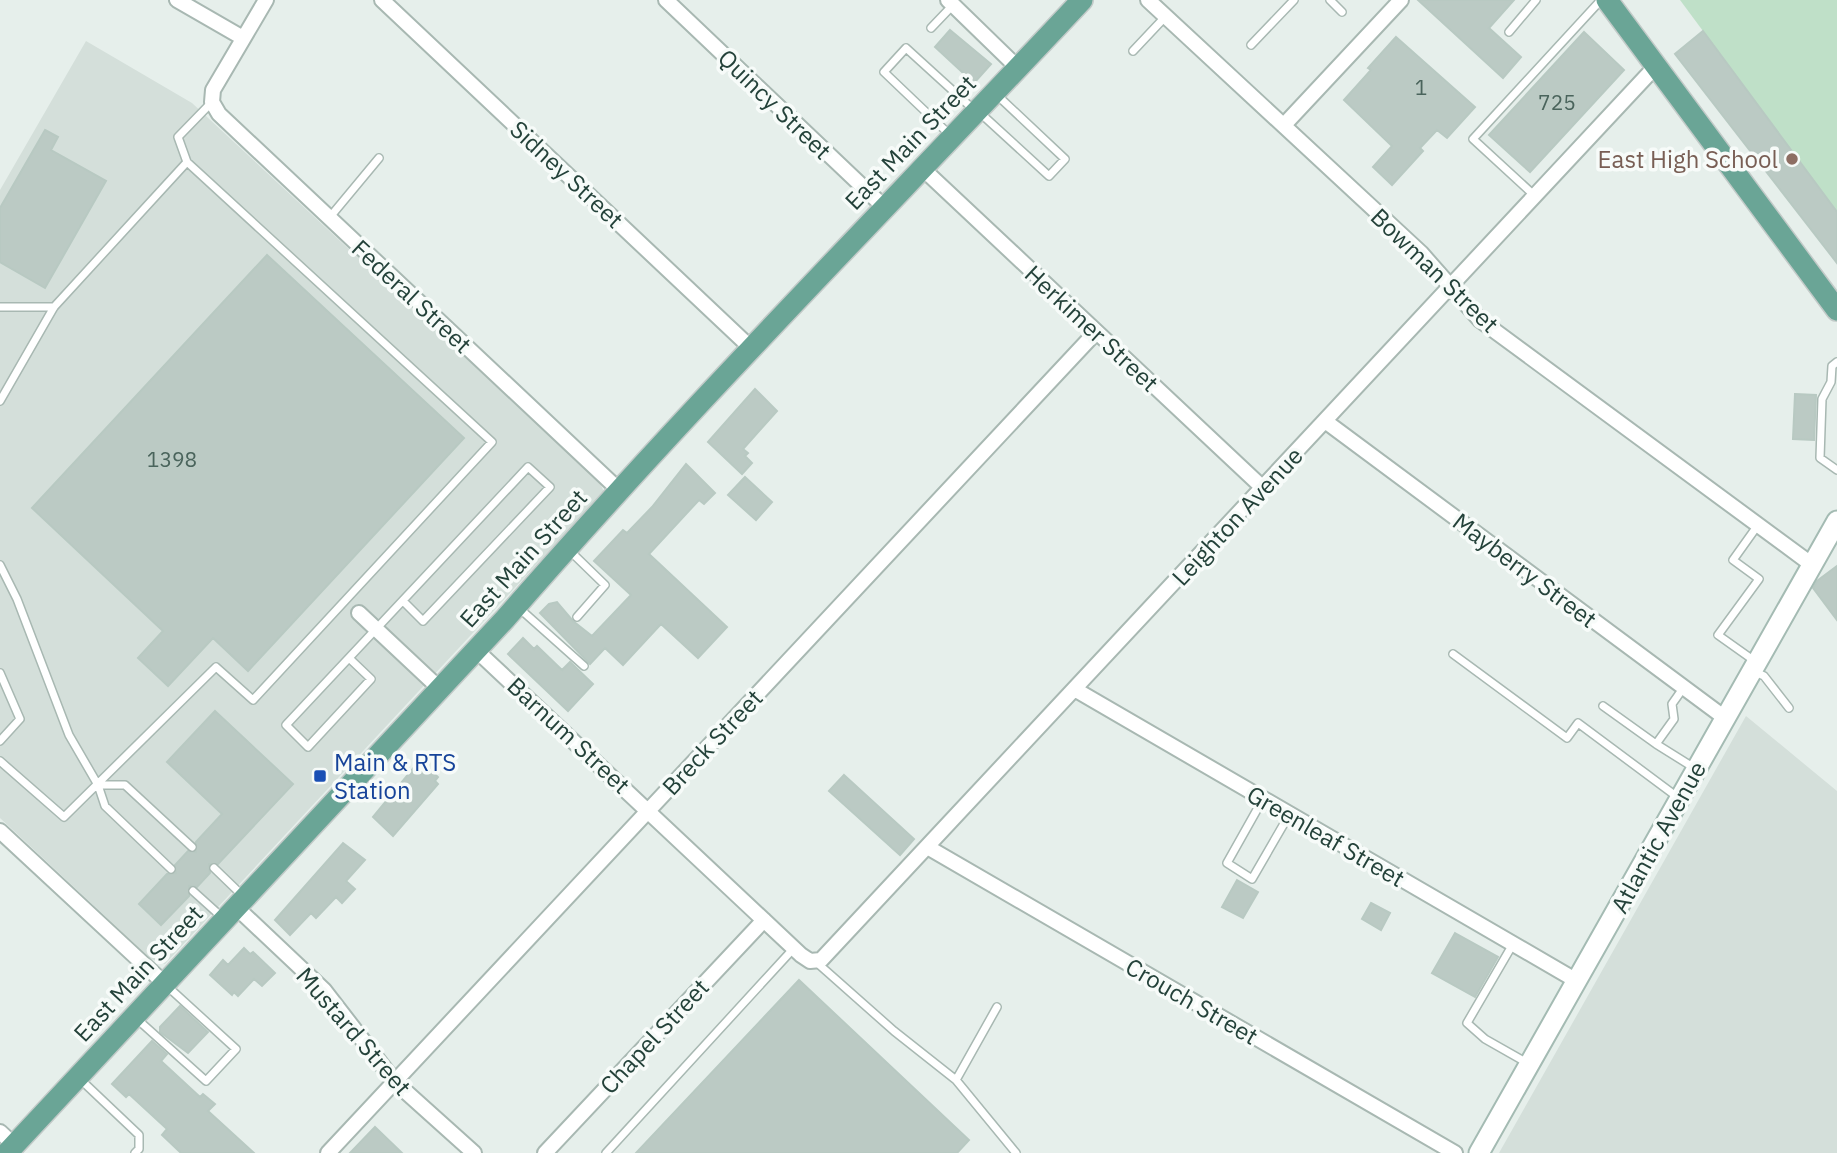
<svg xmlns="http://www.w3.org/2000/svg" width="1837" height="1153" viewBox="0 0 1837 1153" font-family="'IBM Plex Sans',sans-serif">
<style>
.built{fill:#d4dfda}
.green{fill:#bfe0c8}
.building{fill:#bbcac4;stroke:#b8c9c2;stroke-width:2}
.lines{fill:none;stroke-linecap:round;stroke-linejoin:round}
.lane-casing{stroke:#a8b8b2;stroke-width:10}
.street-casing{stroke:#a8b8b2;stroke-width:18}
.secondary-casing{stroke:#a4bbb3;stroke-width:23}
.primary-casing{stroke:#c2cac8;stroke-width:24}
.lane{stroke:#fff;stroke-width:7}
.street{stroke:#fff;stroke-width:14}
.secondary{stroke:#fff;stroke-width:19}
.primary{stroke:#6aa596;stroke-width:21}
.education-dot{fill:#8d6e63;stroke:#f7fbf9;stroke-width:2.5}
.transit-dot{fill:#1a4fb4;stroke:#f7fbf9;stroke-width:2.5}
.labels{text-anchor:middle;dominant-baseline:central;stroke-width:7;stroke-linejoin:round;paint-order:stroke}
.number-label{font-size:21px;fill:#4a645c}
.street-label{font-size:24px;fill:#24423a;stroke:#f7fbf9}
.education-label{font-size:24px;fill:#785e54;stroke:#f7fbf9;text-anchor:end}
.transit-label{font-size:24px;fill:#164399;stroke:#f7fbf9;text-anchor:start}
</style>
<rect width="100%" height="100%" fill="#e6efeb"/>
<!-- built -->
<path class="built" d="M86,41L192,103L600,483L604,492L165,964L151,959L0,818V190Z
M1746,716L1837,791V1153H1499Z"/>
<!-- green -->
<path class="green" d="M1680,0H1837V212Z"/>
<!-- building -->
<path class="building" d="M1418,0H1514L1489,28L1521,57L1503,78Z
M950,30L991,64L974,83L935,47Z
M1703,31L1837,212V263L1675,54Z
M1584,32L1624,70L1530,172L1489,135Z
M1396,37L1475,107L1447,138L1437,130L1420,148L1423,151L1392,185L1373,167L1392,146L1344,100L1371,70L1368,68Z
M45,130L58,137L51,150L106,181L45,288L0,262V208Z
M267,255L464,438L248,671L213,638L168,686L138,658L163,631L32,508Z
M755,389L777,411L743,449L748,453L745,456L752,463L742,474L708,442Z
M1795,394L1816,395L1814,440L1793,439Z
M686,464L715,493L704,504L699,500L649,554L727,627L698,658L661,624L623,665L605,648L590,664L540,613L549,604L557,602L573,621L592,636L631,595L594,561L623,530L627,533L652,507Z
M745,477L772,502L756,520L728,495Z
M1837,566V620L1813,588L1817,581Z
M523,638L534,649L537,646L562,670L570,662L593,684L568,711L508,654Z
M215,711L293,784L218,864H209L210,873L197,887L189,886V896L161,925L139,904L167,874L176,873L175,865L188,851L196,852V842L222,814L167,762Z
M420,760L438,777L435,781L438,784L393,836L373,817Z
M844,775L914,839L900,855L829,791Z
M343,843L365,860L346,881L355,889L342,903L336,897L316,918L311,913L290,935L275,920Z
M1237,880L1258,892L1243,918L1222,907Z
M1371,903L1390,913L1381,930L1362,919Z
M1455,933L1498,957L1475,997L1432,973Z
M244,948L250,954L253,952L275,973L262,986L254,979L238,996L234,992L232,995L210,975L223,960L228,965Z
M799,980L969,1140L957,1153H636Z
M180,1006L208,1032L188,1053L160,1032V1027Z
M152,1041L167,1054L161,1061L200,1097L203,1094L215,1104L208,1111L254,1153H181L162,1135L167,1129L129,1094L126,1097L112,1084Z
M375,1127L402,1153H350Z"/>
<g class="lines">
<defs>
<path id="lane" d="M1330,0L1342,12
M931,28L953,5
M1509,32L1536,0
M1251,45L1294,0
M1133,51L1166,16
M978,111L1049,176L1065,159L997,95
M950,135L884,72L906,48L973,109
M187,162L178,137L212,102
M1535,196L1473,139L1601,0
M330,217L379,158
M0,307H54
M1837,362L1832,366L1831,382L1822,399L1820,458L1837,470
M0,401L54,307L187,162L492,442L253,700L216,667L64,817L0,761
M569,550L605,585L577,617
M0,565L17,599L69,735L98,785L105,806L171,869
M519,608L584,666
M1453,654L1567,738L1578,723L1680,799
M349,658L371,679L308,747L286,725C367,639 448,553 528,467L550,487L423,621L403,601
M1756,662L1718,635L1759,579L1733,560L1758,525
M1753,671L1764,676L1789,708
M0,673L20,719L0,741
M1603,706L1656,744L1674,719L1672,704L1684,687
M1656,744L1696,769
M98,785H125L192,847
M1263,799L1227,863L1252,879L1289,815
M214,868L244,897
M193,891L224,919
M1513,944L1467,1023L1485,1039L1529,1064
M815,961L894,1031L956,1080L1016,1153
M137,1019L206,1081L236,1049L167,986
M81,1080L139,1135V1149L135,1153
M956,1080L997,1007
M606,1153L794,948"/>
<path id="street" d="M177,0L243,38
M266,0L213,90L212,102L219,114L620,491
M382,0L752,349
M666,0L884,207
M948,0L1018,68
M1148,0L1421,253L1480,320L1811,564
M1284,125L1401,0
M922,168L1263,488
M1325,421L1725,718
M359,613L440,689
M476,650L801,955L810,961L821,960L1656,66
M1076,690L1577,981
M0,831L165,984
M929,848L1455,1153
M236,907L324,990L395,1082L474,1153
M0,1132L14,1145
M328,1153L1096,332
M545,1153L764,920"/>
<path id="secondary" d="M1479,1153L1837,521"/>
<path id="primary" d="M1607,0L1837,310
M7,1153L505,619C690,406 889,206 1082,0"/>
</defs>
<!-- lane casing -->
<use href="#lane" class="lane-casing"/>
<!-- street casing -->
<use href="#street" class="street-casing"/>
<!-- secondary casing -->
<use href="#secondary" class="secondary-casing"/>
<!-- primary casing -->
<use href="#primary" class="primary-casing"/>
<!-- lane -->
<use href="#lane" class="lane"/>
<!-- street -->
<use href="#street" class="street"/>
<!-- secondary -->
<use href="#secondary" class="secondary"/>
<!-- primary -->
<use href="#primary" class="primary"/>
</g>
<!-- markers -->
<circle class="education-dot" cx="1792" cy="159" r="7"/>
<rect class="transit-dot" x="313" y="769" width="14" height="14" rx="3.5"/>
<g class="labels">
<!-- number labels -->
<g class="number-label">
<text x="1421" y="87">1</text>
<text x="1557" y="102">725</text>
<text x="172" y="459">1398</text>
</g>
<!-- street labels -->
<g class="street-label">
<text transform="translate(775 104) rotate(44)">Quincy Street</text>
<text transform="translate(910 142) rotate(-46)">East Main Street</text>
<text transform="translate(567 174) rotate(43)">Sidney Street</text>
<text transform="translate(1435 270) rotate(44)">Bowman Street</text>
<text transform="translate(412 296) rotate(43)">Federal Street</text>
<text transform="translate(1092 328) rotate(43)">Herkimer Street</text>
<text transform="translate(1237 516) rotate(-47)">Leighton Avenue</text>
<text transform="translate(523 558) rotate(-48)">East Main Street</text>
<text transform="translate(1525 570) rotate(37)">Mayberry Street</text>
<text transform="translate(569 735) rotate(43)">Barnum Street</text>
<text transform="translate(712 742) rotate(-47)">Breck Street</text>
<text transform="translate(1326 836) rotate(30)">Greenleaf Street</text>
<text transform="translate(1658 837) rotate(-61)">Atlantic Avenue</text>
<text transform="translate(138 973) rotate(-47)">East Main Street</text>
<text transform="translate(1192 1001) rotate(30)">Crouch Street</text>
<text transform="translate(354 1031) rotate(49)">Mustard Street</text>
<text transform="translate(654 1036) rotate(-47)">Chapel Street</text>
</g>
<!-- education labels -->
<g class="education-label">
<text x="1778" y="159">East High School</text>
</g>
<!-- transit labels -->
<g class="transit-label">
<text x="334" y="762">Main &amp; RTS<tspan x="334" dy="28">Station</tspan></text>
</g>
</g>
</svg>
